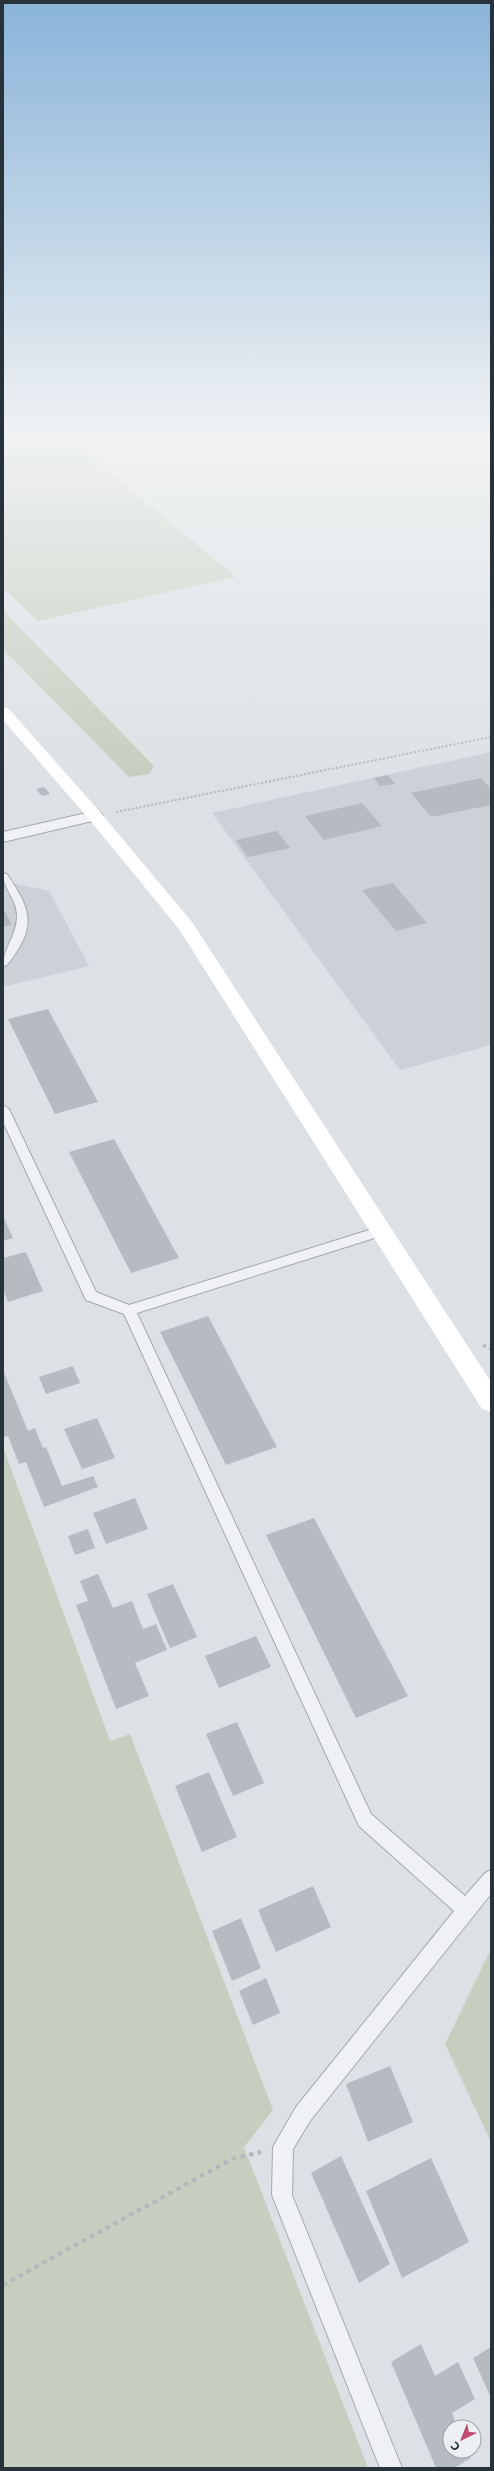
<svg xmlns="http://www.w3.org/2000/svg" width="494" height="2471" viewBox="0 0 494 2471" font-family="Commissioner,sans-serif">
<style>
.built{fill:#cbd1d6}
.green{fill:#c5cebf}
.building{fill:#b5bbc1}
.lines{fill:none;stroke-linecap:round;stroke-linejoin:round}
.service-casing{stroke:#a3a9ae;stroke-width:2}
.minor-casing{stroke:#a3a9ae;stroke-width:2}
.path-far2{stroke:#b3b8bc;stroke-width:2;stroke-dasharray:2 2;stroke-linecap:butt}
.path-far1{stroke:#b3b8bc;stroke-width:3;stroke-dasharray:3.5 3.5;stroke-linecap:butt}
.path{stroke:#b3b8bc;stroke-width:4;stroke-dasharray:4.5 4.5;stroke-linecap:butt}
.service{fill:#eff1f4;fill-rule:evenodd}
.minor{fill:#eff1f4;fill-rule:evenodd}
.secondary{fill:#fff;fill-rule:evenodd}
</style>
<rect width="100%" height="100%" fill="#dde1e5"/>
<!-- built -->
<path class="built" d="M491,752V1045L400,1070L212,813Z
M3,881L49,891L89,966L3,987Z"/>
<!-- green -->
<path class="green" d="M3,432H61L236,577L38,621L3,588Z
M3,610L154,766L149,774L129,777L3,649Z
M3,1447L110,1741L130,1734L273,2110L244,2147L368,2468H3Z
M491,1949V2142L445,2044Z"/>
<!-- building -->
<path class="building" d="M388,775L395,784L380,786L374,778Z
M481,778L491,789V805L431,817L411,793Z
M44,787L50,794L42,796L36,789Z
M362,803L382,826L324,840L305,816Z
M277,831L290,848L248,857L236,840Z
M393,883L427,923L396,931L362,890Z
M3,908L12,925L3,927Z
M48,1009L98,1102L55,1114L8,1019Z
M114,1139L179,1258L131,1273L69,1152Z
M3,1216L13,1238L3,1241Z
M26,1252L43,1291L8,1302L3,1289V1258Z
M208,1316L277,1447L226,1465L160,1332Z
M73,1366L80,1383L46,1394L39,1377Z
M3,1370L28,1431L35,1428L43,1448L46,1447L62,1486L93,1476L98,1487L44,1507L26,1462L19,1464L8,1436L3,1438Z
M97,1418L115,1458L82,1469L64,1429Z
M135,1498L148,1529L106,1544L93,1513Z
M314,1518L408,1696L356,1718L266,1535Z
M88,1529L95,1548L75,1555L68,1536Z
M98,1574L113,1608L132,1601L143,1629L156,1624L167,1650L135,1663L149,1696L116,1709L76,1605L88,1601L80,1581Z
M173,1584L197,1637L170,1648L147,1594Z
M256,1636L271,1667L219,1688L205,1656Z
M237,1722L264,1783L233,1796L206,1734Z
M209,1772L237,1837L202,1852L175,1786Z
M313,1886L331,1927L276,1952L258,1910Z
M241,1918L261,1968L232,1981L212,1931Z
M266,1978L280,2013L253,2025L239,1991Z
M390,2066L413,2122L368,2142L346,2084Z
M341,2156L390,2264L359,2283L311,2173Z
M431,2158L469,2242L402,2278L366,2191Z
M421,2344L435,2376L458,2362L475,2399L452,2413L457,2427H450V2451H468L471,2458L454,2468H436L391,2362Z
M491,2347V2398L473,2358Z"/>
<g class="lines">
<defs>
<path id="service" d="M3,873L7,874C32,911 37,927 7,965L3,966C3,949 17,935 17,916C17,899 3,889 3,873Z
M3,1105L9,1109L96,1292L129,1305L382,1226L388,1231L387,1234L137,1313L371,1814L465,1896L485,1873L491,1870V1894L310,2121L293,2149L292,2195L402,2468H380L272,2195L273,2147L296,2107L454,1911L359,1826L124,1314L86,1300L3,1122Z"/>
<path id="minor" d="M95,811L101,813L103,816L101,819L3,842V832Z"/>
</defs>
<!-- service casing -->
<use href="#service" class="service-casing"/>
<!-- minor casing -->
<use href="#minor" class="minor-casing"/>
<!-- path-far2 -->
<path class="path-far2" d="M116,812L491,737"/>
<!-- path-far1 -->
<path class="path-far1" d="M483,1345L491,1349"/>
<!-- path -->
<path class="path" d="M3,2285L232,2159L261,2152"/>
<!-- service -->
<use href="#service" class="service"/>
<!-- minor -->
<use href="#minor" class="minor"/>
<!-- secondary -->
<path class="secondary" d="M3,707L8,708L101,813L192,922L491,1382V1412L482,1409L179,929L89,819L3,720Z"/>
</g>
<!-- sky -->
<linearGradient id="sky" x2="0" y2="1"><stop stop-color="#89b4d9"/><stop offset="0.56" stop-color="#f0f2f3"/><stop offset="1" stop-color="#f0f2f3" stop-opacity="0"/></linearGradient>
<rect width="494" height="778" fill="url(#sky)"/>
<!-- border -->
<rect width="494" height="2471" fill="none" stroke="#28323a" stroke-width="8"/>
<!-- north arrow -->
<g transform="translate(462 2439) rotate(223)"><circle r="19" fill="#ecf0f3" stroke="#9ea4a9"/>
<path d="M0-3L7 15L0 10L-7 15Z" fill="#be4d73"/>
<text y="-6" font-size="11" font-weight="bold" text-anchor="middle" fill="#28323a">С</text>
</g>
</svg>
